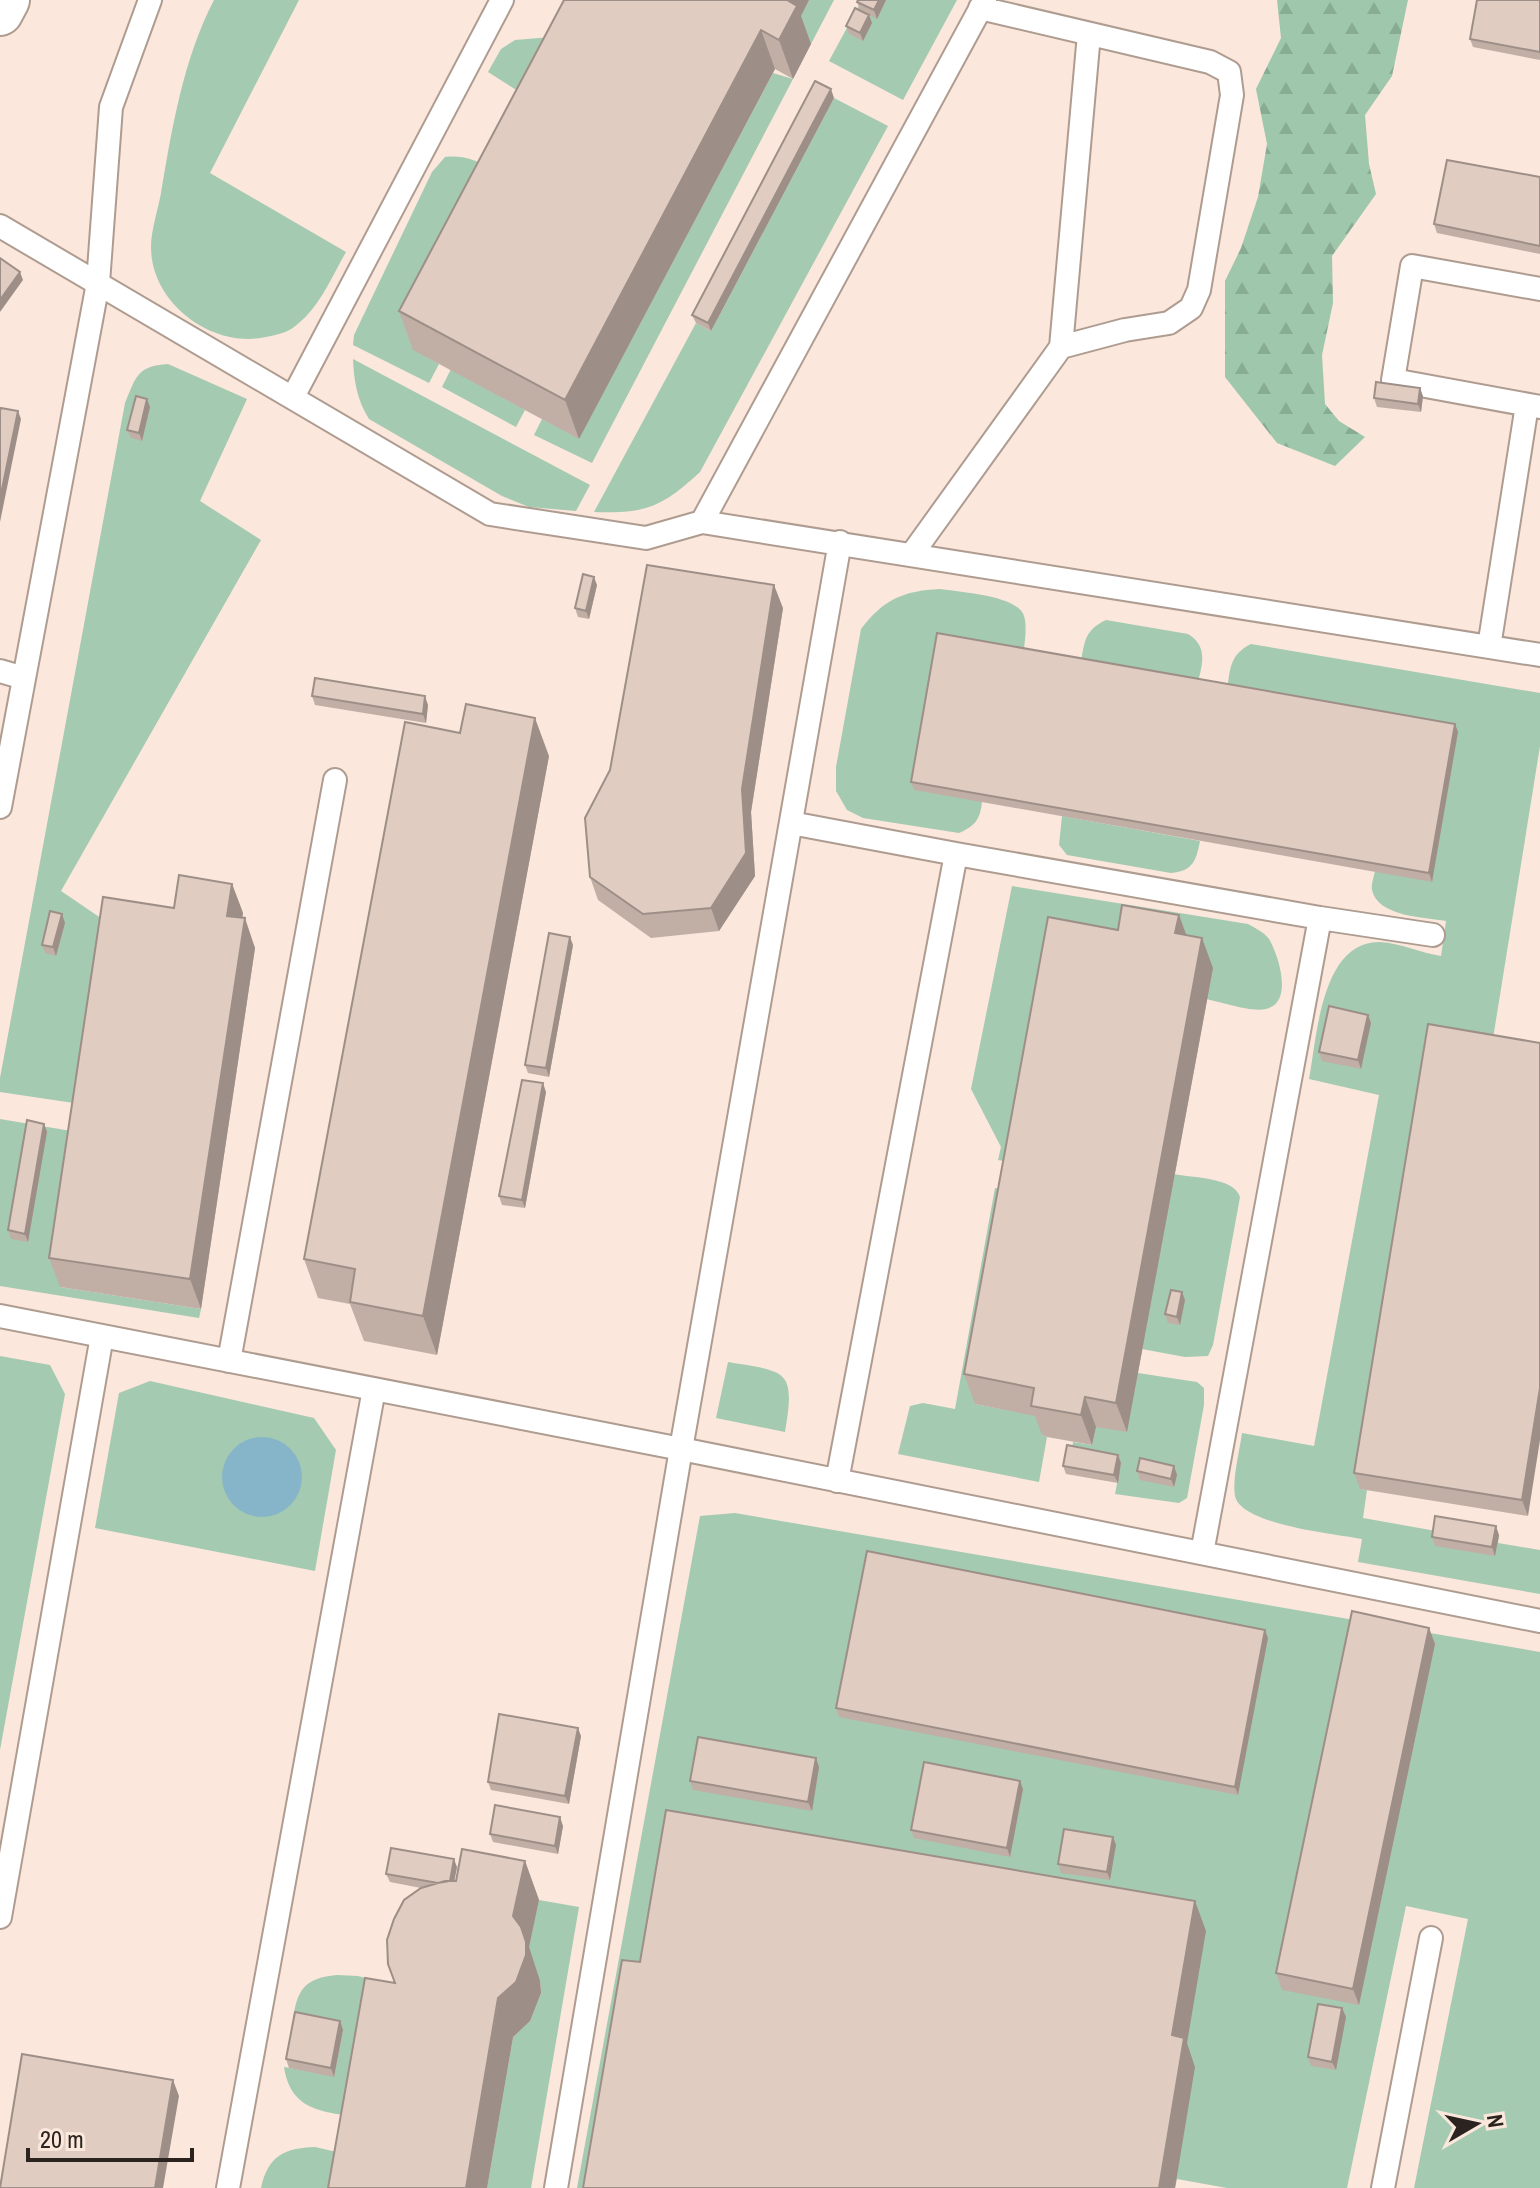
<svg xmlns="http://www.w3.org/2000/svg" width="1540" height="2188" viewBox="0 0 1540 2188" font-family="'Archivo Narrow',sans-serif">
<style>
.green{fill:#a4cab1}
.forest{fill:url(#forest-firs)}
.water{fill:#86b5c9}
.lines{fill:none;stroke-linecap:round;stroke-linejoin:round}
.service-casing{stroke:#af9c91;stroke-width:26}
.secondary-casing{stroke:#af9c91;stroke-width:48}
.service{stroke:#fff;stroke-width:22}
.secondary{stroke:#fff;stroke-width:44}
.wall{fill:#c1afa6}
.shaded-wall{fill:#9d8f87}
.building{fill:#e0ccc1;stroke:#9d8f87;stroke-width:2}
</style>
<defs>
<pattern id="forest-firs" width="22" height="20" patternUnits="userSpaceOnUse" patternTransform="scale(2)"><rect width="22" height="20" fill="#9ec7ac"/><path d="M5 1l3.5 6h-7zM16 11l3.5 6h-7z" fill="#88ab94"/></pattern>
</defs>
<rect width="100%" height="100%" fill="#fbe7db"/>
<!-- green -->
<path class="green" d="M214,0H299L210,173L346,252C331,278 319,309 294,327C287,333 275,335 266,337C213,349 151,304 151,247C151,230 158,210 161,193C172,128 183,60 214,0Z
M809,0H834L811,44L791,34Z
M862,0H957L903,100L829,61Z
M583,2L594,7L413,349L439,364L429,383L353,345L354,335L432,172L445,157C465,155 478,161 496,171L532,100L488,72L501,49L515,40L563,36L573,26Z
M773,73L793,79L592,463L534,435L542,419L579,438Z
M834,98L888,126L700,472C662,507 646,514 594,512L696,323L711,331Z
M353,359L590,485L576,511L529,507L502,496L369,419C357,400 354,381 353,359Z
M168,364L247,399L200,501L261,540L61,891L114,927L87,1105L0,1092V1078L125,403C136,377 137,366 168,364Z
M451,369L525,410L516,427L442,387Z
M940,589C960,592 1010,595 1022,612C1039,634 991,771 982,802C980,820 975,826 959,833L863,818L847,810L836,791V767L861,629C884,599 903,591 940,589Z
M1106,620L1188,634C1209,647 1202,665 1197,686L1080,666C1085,643 1083,631 1106,620Z
M1251,644L1540,693V746L1491,1051L1361,1489L1367,1490L1363,1518L1436,1531L1499,1535L1498,1543L1540,1550V1594L1358,1562L1362,1539C1336,1534 1241,1525 1235,1496C1232,1480 1240,1449 1242,1433L1314,1446L1379,1095L1309,1079C1317,1037 1321,941 1380,942C1400,943 1421,953 1441,956L1446,921C1424,917 1378,917 1372,890C1371,885 1374,876 1375,871L1432,881L1227,692C1230,670 1229,655 1251,644Z
M1062,816L1200,841C1196,861 1193,871 1171,873L1067,855L1059,845Z
M1012,886L1248,924C1255,928 1264,932 1269,939C1278,954 1293,999 1269,1008C1255,1014 1222,1002 1206,999L1020,1164L998,1160L1001,1147L971,1089Z
M0,1119L83,1133L60,1287L201,1309L199,1318L0,1286Z
M1174,1174C1192,1178 1234,1177 1240,1197L1213,1345L1208,1356L1185,1357L1142,1349Z
M995,1188L1014,1192L975,1404L1045,1417L1042,1435L1047,1437L1039,1482L898,1454L910,1406L923,1403L955,1409Z
M0,1356L50,1365L65,1394L0,1750Z
M728,1362C786,1372 796,1368 785,1432L716,1418Z
M1138,1373L1197,1382L1204,1388V1405L1187,1498L1179,1503L1115,1494L1121,1463L1071,1454L1073,1442L1092,1445L1096,1427Z
M150,1381L314,1418L336,1450L315,1571L95,1528L119,1393Z
M735,1513L1540,1652V2188H1414L1468,1919L1406,1906L1347,2188H1227L1177,2179L1175,2188H577L700,1516Z
M539,1900L579,1907L531,2188H487L513,2037L530,2021L541,1993L540,1981L527,1954Z
M337,1975L358,1976L377,1981L361,2118C323,2111 291,2112 284,2067L334,2076L343,2030L293,2020C297,1989 305,1978 337,1975Z
M315,2147L354,2156L348,2188H261C268,2156 284,2148 315,2147Z"/>
<!-- forest -->
<path class="forest" d="M1277,0H1408L1392,76L1365,115L1369,164L1376,194L1332,256L1333,303L1322,355L1325,404L1339,421L1365,437L1335,466L1277,443L1225,377V281L1241,248L1258,197L1267,144L1256,89L1281,38Z"/>
<!-- water -->
<path class="water" d="M222 1477a40 40 0 1 1 80 0a40 40 0 1 1-80 0Z"/>
<g class="lines">
<defs>
<path id="service" d="M0,226L490,514L646,538L702,522L1540,655
M1540,289L1412,266L1393,380L1540,407
M1061,347L1089,34
M293,397L502,0
M702,522L985,0
M912,554L1061,347L1125,330L1169,323L1191,308L1199,290L1232,95L1229,72L1210,62L980,8
M1489,647L1527,405
M0,671L24,678
M0,807L98,283L111,107L150,0
M791,823L956,854
M1320,918L1433,935
M0,1316L681,1449L1540,1621
M229,1361L335,780
M837,1481L956,854L1320,918L1202,1553
M0,1917L102,1336
M228,2188L374,1389
M556,2188L681,1449L840,542
M1383,2188L1431,1938"/>
<path id="secondary" d="M0,13L7,0"/>
</defs>
<!-- service casing -->
<use href="#service" class="service-casing"/>
<!-- secondary casing -->
<use href="#secondary" class="secondary-casing"/>
<!-- service -->
<use href="#service" class="service"/>
<!-- secondary -->
<use href="#secondary" class="secondary"/>
</g>
<!-- wall -->
<path class="wall" d="M564,0H809L801,16L811,44L793,79L775,69L579,439L413,350L399,311Z
M858,0H886L877,19L860,10L857,2Z
M1540,0V60L1473,47L1470,39Z
M869,15L872,23L863,41L849,34L846,26Z
M834,98L711,331L696,323L692,315Z
M1540,177V254L1437,233L1434,224Z
M1423,396L1421,412L1377,407L1374,398Z
M150,407L142,441L131,438L127,430Z
M597,585L589,619L578,617L575,608Z
M783,608L751,812L755,876L719,931L651,938L598,900L590,877Z
M312,696L428,705L426,723L315,705Z
M1455,724L1458,732L1432,882L914,790L911,782Z
M549,756L437,1355L364,1341L350,1304L318,1298L304,1259Z
M232,884L243,913L242,918L255,948L201,1309L60,1287L49,1258L174,908Z
M1179,915L1186,935L1213,968L1127,1432L1096,1427L1092,1445L1047,1437L1042,1435L1035,1416L975,1404L964,1374L1118,930Z
M65,923L56,956L45,953L42,945Z
M573,945L549,1077L528,1073L525,1065Z
M1368,1015L1371,1023L1361,1069L1322,1061L1319,1052Z
M1428,1024L1528,1516L1360,1489L1354,1473Z
M546,1092L525,1208L502,1205L499,1196Z
M44,1124L47,1132L28,1242L11,1239L8,1230Z
M1185,1300L1180,1325L1168,1323L1165,1314Z
M1118,1455L1121,1463L1118,1483L1066,1474L1063,1466Z
M1174,1466L1177,1475L1174,1487L1140,1480L1137,1471Z
M1499,1535L1495,1556L1435,1546L1432,1537Z
M1429,1628L1435,1644L1359,2005L1282,1990L1276,1973Z
M1265,1630L1268,1638L1238,1795L839,1717L836,1708Z
M581,1736L569,1804L491,1790L488,1782Z
M819,1767L812,1811L693,1790L690,1781Z
M1023,1789L1010,1857L914,1838L911,1830Z
M563,1826L558,1854L493,1842L490,1834Z
M1113,1837L1116,1845L1110,1880L1061,1873L1058,1864Z
M525,1861L539,1900L529,1947L540,1981L541,1993L530,2021L513,2037L487,2188H328L395,1983L421,1888L390,1882L386,1874L457,1867L454,1881Z
M1342,2008L1346,2017L1336,2070L1311,2066L1308,2057Z
M340,2021L343,2030L334,2077L289,2068L286,2059Z"/>
<!-- shaded-wall -->
<path class="shaded-wall" d="M779,0H809L801,16L811,44L793,79L779,40Z
M879,0H886L877,19L874,10Z
M869,15L872,23L863,41L860,33Z
M761,30L775,69L579,439L565,400Z
M831,89L834,98L711,331L708,323Z
M20,272L23,280L0,312V300Z
M1420,388L1423,396L1421,412L1418,404Z
M147,399L150,407L142,441L139,433Z
M18,411L21,419L0,522V499Z
M594,577L597,585L589,619L586,611Z
M774,585L783,608L751,812L755,876L719,931L711,908Z
M425,696L428,705L426,723L423,714Z
M535,718L549,756L437,1355L423,1316Z
M1455,724L1458,732L1432,882L1429,873Z
M232,884L243,913L238,945L227,916Z
M62,914L65,923L56,956L53,947Z
M1179,915L1190,945L1175,933Z
M245,918L255,948L201,1309L190,1279Z
M570,937L573,945L549,1077L546,1068Z
M1202,938L1213,968L1127,1432L1116,1403Z
M1368,1015L1371,1023L1361,1069L1358,1060Z
M543,1083L546,1092L525,1208L522,1200Z
M44,1124L47,1132L28,1242L25,1234Z
M1182,1292L1185,1300L1180,1325L1177,1317Z
M1540,1388V1440L1528,1516L1522,1500Z
M1085,1397L1096,1427L1092,1445L1081,1415Z
M1118,1455L1121,1463L1118,1483L1114,1475Z
M1174,1466L1177,1475L1174,1487L1171,1479Z
M1496,1526L1499,1535L1495,1556L1492,1547Z
M1429,1628L1435,1644L1359,2005L1353,1989Z
M1265,1630L1268,1638L1238,1795L1235,1787Z
M578,1728L581,1736L569,1804L565,1796Z
M816,1758L819,1767L812,1811L808,1802Z
M1020,1781L1023,1789L1010,1857L1007,1848Z
M560,1817L563,1826L558,1854L555,1846Z
M1113,1837L1116,1845L1110,1880L1107,1872Z
M454,1859L457,1867L452,1893L449,1885Z
M525,1861L539,1900L529,1947L540,1981L541,1993L530,2021L513,2037L487,2188H466L513,1916Z
M1195,1901L1206,1931L1187,2043L1195,2067L1175,2188H1159L1172,2035Z
M1342,2008L1346,2017L1336,2070L1332,2062Z
M340,2021L343,2030L334,2077L331,2068Z
M173,2080L179,2096L163,2188H155Z"/>
<!-- building -->
<path class="building" d="M564,0H787L797,6L779,40L761,30L565,400L399,311Z
M858,0H879L874,10L857,2Z
M1477,0H1540V52L1470,39Z
M855,8L869,15L860,33L846,26Z
M815,81L831,89L708,323L692,315Z
M1447,160L1540,177V246L1434,224Z
M0,258L20,272L0,300Z
M1376,382L1420,388L1418,404L1374,398Z
M136,396L147,399L139,433L127,430Z
M1,408L18,411L0,499V411Z
M647,565L774,585L742,789L746,853L711,908L643,914L590,877L585,818L610,770Z
M583,574L594,577L586,611L575,608Z
M937,633L1455,724L1429,873L911,782Z
M315,678L425,696L423,714L312,696Z
M466,704L535,718L423,1316L350,1302L355,1269L304,1259L405,722L460,733Z
M179,875L232,884L227,916L245,918L190,1279L49,1258L103,897L174,908Z
M1122,905L1179,915L1175,933L1202,938L1116,1403L1085,1397L1081,1415L1031,1406L1034,1388L964,1374L1048,917L1118,930Z
M50,911L62,914L53,947L42,945Z
M549,933L570,937L546,1068L525,1065Z
M1329,1006L1368,1015L1358,1060L1319,1052Z
M1428,1024L1540,1043V1388L1522,1500L1354,1473Z
M522,1080L543,1083L522,1200L499,1196Z
M27,1120L44,1124L25,1234L8,1230Z
M1171,1290L1182,1292L1177,1317L1165,1314Z
M1067,1445L1118,1455L1114,1475L1063,1466Z
M1140,1458L1174,1466L1171,1479L1137,1471Z
M1435,1516L1496,1526L1492,1547L1432,1537Z
M867,1551L1265,1630L1235,1787L836,1708Z
M1352,1611L1429,1628L1353,1989L1276,1973Z
M499,1714L578,1728L565,1796L488,1782Z
M698,1737L816,1758L808,1802L690,1781Z
M924,1762L1020,1781L1007,1848L911,1830Z
M495,1805L560,1817L555,1846L490,1834Z
M666,1810L1195,1901L1172,2035L1184,2038L1159,2188H583L622,1960L640,1962Z
M1064,1829L1113,1837L1107,1872L1058,1864Z
M391,1848L454,1859L450,1881L438,1883L386,1874Z
M462,1849L525,1861L513,1916L521,1927L526,1942V1955L516,1982L498,1998L466,2188H328L365,1978L395,1983L388,1964L387,1940L394,1919L404,1900L421,1888L445,1881H456Z
M1318,2004L1342,2008L1332,2062L1308,2057Z
M295,2012L340,2021L331,2068L286,2059Z
M22,2054L173,2080L155,2188H0Z"/>
<!-- north arrow -->
<g transform="translate(1476 2124) rotate(81)" stroke="#fbe7db" stroke-width="6" paint-order="stroke">
<path d="M0-6L14 30L0 20L-14 30Z" fill="#2a231f"/>
<text y="-12" font-size="22" font-weight="bold" text-anchor="middle" fill="#2a231f">N</text>
</g>
<!-- scale -->
<path d="M28 2148v12h164v-12" fill="none" stroke="#2a231f" stroke-width="4"/>
<text x="40" y="2148" font-size="24" fill="#2a231f" stroke="#fbe7db" stroke-width="6" paint-order="stroke">20 m</text>
</svg>
